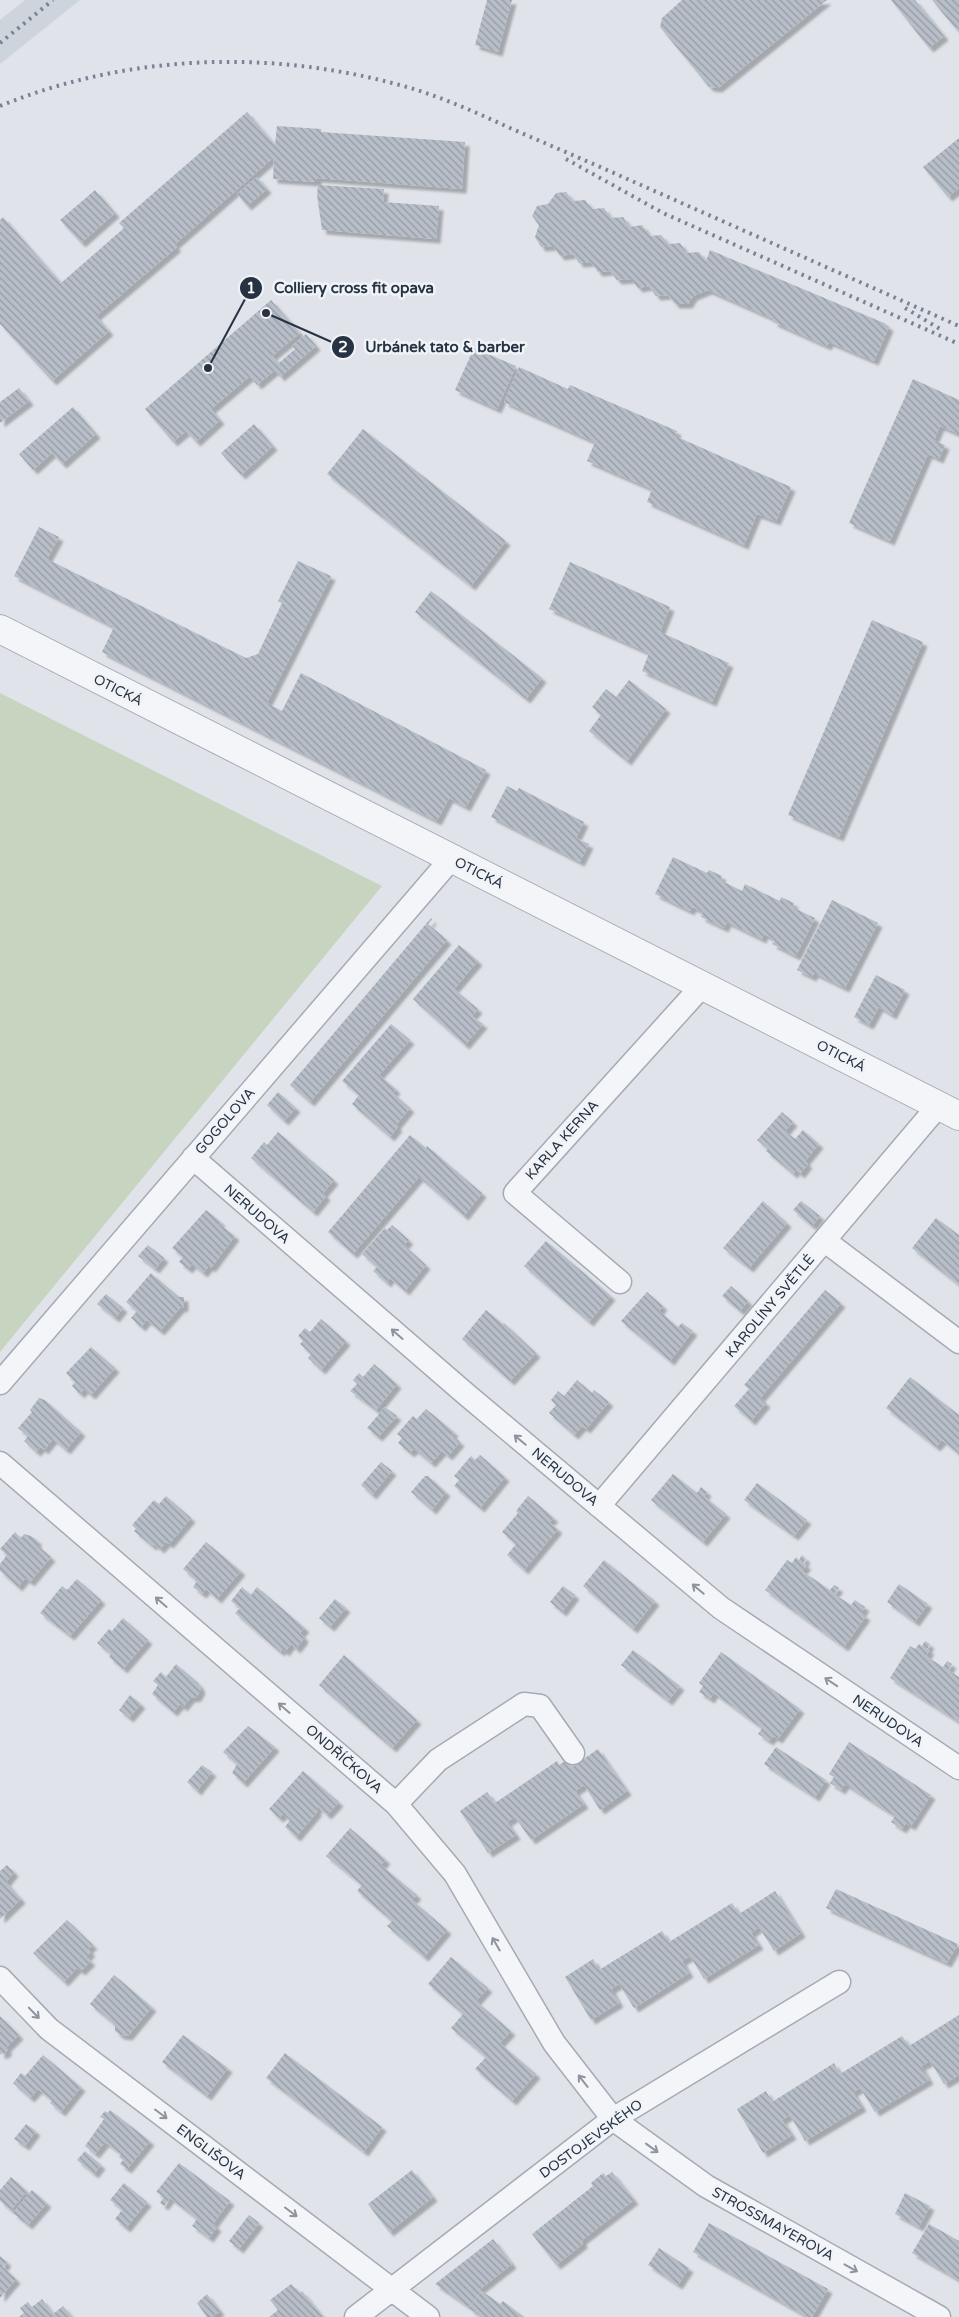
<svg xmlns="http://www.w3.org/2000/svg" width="959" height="2317" viewBox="0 0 959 2317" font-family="'Varela Round',sans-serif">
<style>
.built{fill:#ced4dc}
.green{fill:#c7d5c0}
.building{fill:url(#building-back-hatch);filter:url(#shadow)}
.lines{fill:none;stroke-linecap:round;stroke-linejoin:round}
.minor-casing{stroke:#a5abb5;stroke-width:25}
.tertiary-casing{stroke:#a5abb5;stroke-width:30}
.minor{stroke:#f3f5f8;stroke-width:22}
.tertiary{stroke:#f3f5f8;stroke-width:28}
.rail{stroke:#788495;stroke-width:4;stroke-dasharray:2.5 5;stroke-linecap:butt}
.oneway{stroke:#8d949e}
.labels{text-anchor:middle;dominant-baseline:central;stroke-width:5;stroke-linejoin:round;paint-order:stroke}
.street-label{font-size:14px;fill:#273343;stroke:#f0f3f7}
.leader{fill:none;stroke:#273343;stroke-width:2}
.callout-dot{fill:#273343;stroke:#f0f3f7;stroke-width:2}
.mark-label{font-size:15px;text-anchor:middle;font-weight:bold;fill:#fff}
.callout-label{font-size:15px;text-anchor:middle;font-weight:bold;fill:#273343;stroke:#f0f3f7;stroke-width:5;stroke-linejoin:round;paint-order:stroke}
</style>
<defs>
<pattern id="building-back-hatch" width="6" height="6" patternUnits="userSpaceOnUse" patternTransform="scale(1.25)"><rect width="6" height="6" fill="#b7bec8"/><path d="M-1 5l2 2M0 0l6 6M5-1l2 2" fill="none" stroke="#959ba4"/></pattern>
<filter id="shadow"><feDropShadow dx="4.5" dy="4.5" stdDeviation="1" flood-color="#0004"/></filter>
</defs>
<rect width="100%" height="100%" fill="#e0e4ea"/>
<!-- built -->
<path class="built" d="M25,0H80L0,64V20Z"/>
<!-- green -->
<path class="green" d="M0,693L382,886L0,1352Z"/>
<!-- building -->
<path class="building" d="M487,0H512L498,52L475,45Z
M682,0H827L718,88L709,87L660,27L662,18Z
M891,0H915L944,36L929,48Z
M932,0H959V27L956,29Z
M247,112L275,145L277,126L321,129V132L465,142L462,189L317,178V182L273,179L274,157L174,245L177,247L96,316L109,331L52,381L0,324V220L3,217L61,283L124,228L119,223Z
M959,138V188L948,197L923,167Z
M257,177L267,189L247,206L237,194Z
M318,185L384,189L383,202L439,206L436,239L322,230L317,195Z
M95,190L115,213L81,243L60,220Z
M566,192L573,201L585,200L592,209L604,208L611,218L623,217L630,227L642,225L650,236L661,235L669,244L680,243L687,253L699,252L706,261L710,250L884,323L889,327L874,361L829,342L827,346L773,322L774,319L708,290L693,296L688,304H675L668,295L656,296L649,286L638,288L631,279L617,280L610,271L598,272L591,262L579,263L573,254L560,256L553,246L541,247L535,237L539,225L532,216L537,206L548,204L556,193Z
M271,300L300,333L272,356L279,363L295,349L292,346L306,334L316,346L280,377L275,370L257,385L250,376L211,409L220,420L196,442L186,431L173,442L145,409Z
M474,348L516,366L497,409L455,390Z
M519,367L568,389L570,385L677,431L675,436L791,487L776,521L757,514L744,545L647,502L652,489L587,461L595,442L504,402Z
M913,379L959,400V434L940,426L934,440L945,445L939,459L928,454L890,541L849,523Z
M19,388L29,401L0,423V402Z
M73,407L96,434L62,464L52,453L33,470L19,454Z
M254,424L273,446L241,475L221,453Z
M363,429L506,541L471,586L327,474Z
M39,527L59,537L47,559L246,658L258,654L282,603L278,601L298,561L331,576L267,703L282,711L301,673L486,770L466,807L449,798L437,821L102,652L114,627L14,576Z
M570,562L670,607L660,632L729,663L712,702L642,671L649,653L549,609Z
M431,591L542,678L526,699L415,612Z
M872,620L923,642L839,837L788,815Z
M629,680L666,709L627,761L589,731L601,715L592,707L606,689L616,697Z
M507,786L517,791L519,788L584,822L576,838L589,844L580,862L491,817Z
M673,857L707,873L709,870L722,876L720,880L742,891L745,884L780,901L781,897L794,903L792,907L815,918L796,956L772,944L775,940L764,934L762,939L727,922L724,928L701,917L703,912L692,907L690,911L655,894Z
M832,900L878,923L845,988L814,973L812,977L797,970Z
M431,918L432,920L428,924L447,940L310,1102L290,1085Z
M459,945L478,961L454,989L478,1009L472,1016L483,1024L465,1045L413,999Z
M876,975L905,990L892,1015L879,1007L869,1025L854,1017Z
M391,1024L410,1040L379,1075L396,1089L393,1093L410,1108L396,1125L398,1127L390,1137L352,1104L359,1095L342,1081Z
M278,1092L296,1108L284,1121L267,1105Z
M782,1112L793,1122L785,1131L795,1139L803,1130L819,1144L805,1161L808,1164L800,1174L796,1170L793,1174L766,1151L768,1149L757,1140Z
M278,1132L334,1180L323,1193L326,1196L313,1212L251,1158L264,1142L267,1145Z
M410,1135L426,1148L427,1146L482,1193L464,1216L419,1177L353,1254L328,1232Z
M763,1201L787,1223L749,1268L723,1248Z
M801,1201L820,1216L812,1226L793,1210Z
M206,1210L221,1222L219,1224L235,1236L211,1268L209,1266L203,1273L192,1264L188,1269L179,1262L183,1257L172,1248Z
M936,1218L959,1235V1285L912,1248Z
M392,1225L409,1240L404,1245L426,1265L405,1291L390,1278L387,1283L373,1271L377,1267L362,1254L385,1228L387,1230Z
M546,1241L611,1296L589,1322L524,1266Z
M148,1245L164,1258L155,1269L138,1256Z
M151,1273L179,1297H184V1307L180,1308L160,1331L147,1320L141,1327L131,1318L137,1311L126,1302Z
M731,1286L748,1301L740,1311L722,1296Z
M825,1290L841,1303L760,1398L766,1403L751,1421L734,1406L749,1389L744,1385Z
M647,1292L663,1306L659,1311L678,1327L682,1323L693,1331L670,1361L621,1321Z
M106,1294L123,1308L115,1318L97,1304Z
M486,1310L503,1324L504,1323L536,1353L510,1381L462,1339Z
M321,1319L346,1341L321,1370L308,1358L311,1354L300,1344L303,1341L298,1336L305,1328L310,1332Z
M91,1347L115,1368L91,1395L84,1389L80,1394L72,1386L75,1382L66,1373Z
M374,1364L397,1384L376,1410L350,1391L357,1384L353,1380L359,1373L363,1377Z
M910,1377L959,1415V1454L942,1440L936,1447L886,1408Z
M577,1380L592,1393L594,1390L609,1402L586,1429L582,1426L574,1435L549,1413L556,1405L551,1400L558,1391L564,1396Z
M39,1398L45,1400L81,1432L66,1450L53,1439L44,1450L41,1447L36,1452L24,1441L28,1436L18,1428L32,1412L30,1410Z
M385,1407L397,1416L378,1437L367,1428Z
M426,1409L454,1432L452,1435L460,1442L448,1456L442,1451L431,1463L414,1449L410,1453L398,1443L402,1438L397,1434L413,1416L417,1419Z
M480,1455L505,1477L480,1508L454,1486L459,1480L454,1476L471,1456L475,1460Z
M381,1462L392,1471L372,1495L361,1485Z
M673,1474L697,1493L701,1487L707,1492L704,1496L726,1514L703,1542L651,1500Z
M425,1476H428L446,1492L432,1510L411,1492Z
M757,1483L807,1520L794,1536L744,1500Z
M166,1496L191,1518L169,1544L166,1542L160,1549L154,1544L152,1546L134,1531L136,1529L132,1525L154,1500L159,1504Z
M528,1496L554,1518L549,1522L558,1529L524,1570L507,1555L516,1544L502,1532L518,1513L516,1511Z
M15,1532L21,1538L24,1534L31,1536L37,1540V1545L51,1557L30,1582L25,1578L18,1587L0,1571V1564L7,1555L0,1549Z
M206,1542L241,1571L217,1599L206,1589L202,1594L193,1587L197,1581L183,1569Z
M802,1555L806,1559L803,1563L807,1565L802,1571L830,1590L834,1585L839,1588L834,1594L851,1605L855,1600L865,1607L861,1613L866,1616L844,1647L765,1590L787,1560L792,1563L796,1557L799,1560Z
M604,1560L655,1601L633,1629L583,1586Z
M77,1579L101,1600L70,1636L40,1613L62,1586L67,1590Z
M899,1584L928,1604L915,1622L887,1602Z
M563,1586L575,1595L562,1612L550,1602Z
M242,1587L251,1595L257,1587L305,1628L300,1633L304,1637L303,1640L296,1649L291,1644L285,1652L282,1649L280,1652L235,1613L240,1608L231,1601Z
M335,1599L346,1608L330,1627L319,1618Z
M123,1618L148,1640L123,1669L109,1657L111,1654L97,1643L109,1629L112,1631Z
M925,1641L930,1644L927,1649L930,1650L926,1656L943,1667L947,1661L952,1664L948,1670L959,1677V1722L890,1678L910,1646L915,1649L919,1644L922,1646Z
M633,1650L680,1686L668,1701L621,1665Z
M721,1652L800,1709L778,1739L773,1736L769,1741L758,1734L762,1728L714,1693L710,1699L699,1692L703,1686L699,1683Z
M344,1655L417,1720L392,1748L319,1685Z
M176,1664L198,1683L201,1689L197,1697L190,1698L183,1707L180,1704L173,1712L152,1694L158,1685L153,1681L161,1672L166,1677Z
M130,1695L141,1704L129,1718L119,1710Z
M248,1726L275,1747L243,1783L232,1773L237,1764L223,1752Z
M849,1742L931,1795L911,1826L906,1823L902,1829L891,1822L895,1816L845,1784L841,1790L830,1783L834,1777L829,1774Z
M776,1747L826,1780L815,1797L764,1764Z
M598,1749L627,1791L600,1810L584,1785L575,1791L584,1804L531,1840L515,1817L507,1822L516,1835L488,1853L460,1811L487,1792L495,1803L557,1761L559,1765L567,1760L572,1767Z
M202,1765L212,1772L197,1791L187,1782Z
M303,1771L339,1802L327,1815L318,1807L316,1810L318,1811L296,1837L285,1827L290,1820L283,1814L279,1818L269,1809Z
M350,1828L386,1860L381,1865L417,1895L412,1900L447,1930L424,1957L387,1926L392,1921L357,1891L362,1885L326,1856Z
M7,1865L14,1872L6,1882L21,1899L0,1919V1871Z
M836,1889L958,1944L947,1963L826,1908Z
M775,1891L801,1933L774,1951L759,1927L751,1933L759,1945L704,1979L690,1956L682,1961L689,1973L634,2008L619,1984L611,1989L619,2003L591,2020L565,1977L593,1959L599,1970L662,1931L669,1942L732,1903L739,1914Z
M67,1920L93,1945L88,1949L91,1952L86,1957L91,1961L81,1971L77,1968L64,1982L33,1953Z
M451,1957L488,1988L476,2001L511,2031L500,2043L536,2074L512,2101L475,2069L486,2057L451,2028L463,2014L428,1984Z
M114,1975L152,2007L128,2036L120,2035L115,2031V2025L90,2004Z
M959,2015V2075L944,2084L930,2061L921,2066L929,2080L875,2112L860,2088L853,2092L862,2107L805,2141L790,2115L782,2120L792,2135L763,2153L737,2109L766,2091L772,2102L834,2063L840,2074L902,2036L909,2046Z
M0,2016L19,2035L6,2048L8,2050L3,2055L2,2053L0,2055Z
M183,2035L228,2068L207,2096L162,2062Z
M285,2053L382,2127L364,2152L266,2078Z
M43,2055L81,2087L61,2112L50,2103L52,2100L38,2089L30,2098L13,2083L21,2073L25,2076Z
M110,2110L150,2141L127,2169L120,2164L123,2160L119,2157L121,2154L105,2142L95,2154L85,2146L104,2119L100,2117L105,2111L108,2113Z
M26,2124L36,2131L25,2146L14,2139Z
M85,2151L101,2165L94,2174L77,2160Z
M179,2163L230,2201L213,2224L217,2227L209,2238L192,2226L197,2219L170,2198L164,2206L160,2203L164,2197L156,2192Z
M412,2170L433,2197L389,2232L368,2204Z
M612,2172L634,2200L582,2240L583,2244L556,2265L532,2234L593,2186L591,2183L603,2173L606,2176Z
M11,2177L27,2191L11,2210L0,2201V2190Z
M124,2183L147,2202L126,2228L115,2219L122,2210L110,2200Z
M32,2190L47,2203L28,2225L13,2213Z
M905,2193L930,2206L919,2227L895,2214Z
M249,2215L259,2223L239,2249L229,2241Z
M709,2223L828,2289L812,2317H808L693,2252Z
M929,2224L959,2241V2280L912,2253Z
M493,2239L512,2264L479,2290L481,2291L469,2307L435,2284Z
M659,2248L689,2268L678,2285L648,2265Z
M0,2256L7,2262L3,2267L16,2279L0,2298Z
M291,2284L300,2293L302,2291L323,2317H269L278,2310L270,2300Z
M482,2291L500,2304L503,2301L524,2317H481L469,2308Z
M207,2294L220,2311L212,2317H207L197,2303Z
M42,2299L53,2314L63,2306L72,2317H19L24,2313L20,2308L28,2302L32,2307Z"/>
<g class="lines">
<defs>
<path id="minor" d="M193,1158L467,1395L721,1608L959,1768
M825,1241L959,1342
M620,1282L515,1193L702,986
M0,1383L451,859
M0,1463L396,1804L455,1874L554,2043L613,2119L706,2186L939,2317
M599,1506L939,1105
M396,1804L438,1760L524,1704L540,1706L573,1753
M0,1978L49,2029L428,2317
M356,2317L613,2119L839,1982"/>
<path id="tertiary" d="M0,629L959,1116"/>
</defs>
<!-- minor casing -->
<use href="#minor" class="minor-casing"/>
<!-- tertiary casing -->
<use href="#tertiary" class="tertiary-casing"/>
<!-- minor -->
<use href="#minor" class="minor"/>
<!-- tertiary -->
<use href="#tertiary" class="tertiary"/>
<!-- rail -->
<path class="rail" d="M0,43L53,0
M0,106C125,55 265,49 396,84C435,94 473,111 510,128C554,147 598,166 641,185C747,232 853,279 959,326
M566,159L663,213L959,344
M905,308L940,329"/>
</g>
<!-- one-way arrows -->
<defs><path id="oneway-shaft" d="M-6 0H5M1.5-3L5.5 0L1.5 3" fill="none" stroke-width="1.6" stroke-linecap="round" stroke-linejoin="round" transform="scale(1.25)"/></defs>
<g class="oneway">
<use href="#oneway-shaft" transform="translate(397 1334) rotate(-139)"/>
<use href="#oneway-shaft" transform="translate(520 1440) rotate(-140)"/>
<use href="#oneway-shaft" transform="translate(698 1589) rotate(-140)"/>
<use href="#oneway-shaft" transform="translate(161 1602) rotate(-139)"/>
<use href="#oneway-shaft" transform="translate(831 1682) rotate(-146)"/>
<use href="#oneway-shaft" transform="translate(284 1708) rotate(-139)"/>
<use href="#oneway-shaft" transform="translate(496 1944) rotate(-120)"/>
<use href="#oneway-shaft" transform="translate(34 2013) rotate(46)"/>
<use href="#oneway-shaft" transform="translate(583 2081) rotate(-128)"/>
<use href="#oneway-shaft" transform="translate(161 2114) rotate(37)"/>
<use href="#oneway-shaft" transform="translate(652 2148) rotate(36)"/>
<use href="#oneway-shaft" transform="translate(291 2212) rotate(37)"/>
<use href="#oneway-shaft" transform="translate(851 2268) rotate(29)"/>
</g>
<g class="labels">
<!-- street labels -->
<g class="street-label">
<text transform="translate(118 690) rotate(27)">OTICKÁ</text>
<text transform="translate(479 873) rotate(27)">OTICKÁ</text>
<text transform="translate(841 1056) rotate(27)">OTICKÁ</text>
<text transform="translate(225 1121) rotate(-49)">GOGOLOVA</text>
<text transform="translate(562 1140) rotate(-48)">KARLA KERNA</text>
<text transform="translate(257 1214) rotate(41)">NERUDOVA</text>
<text transform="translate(770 1306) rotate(-50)">KAROLÍNY SVĚTLÉ</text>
<text transform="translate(565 1477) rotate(40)">NERUDOVA</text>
<text transform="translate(888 1721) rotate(34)">NERUDOVA</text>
<text transform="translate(344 1759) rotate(41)">ONDŘÍČKOVA</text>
<text transform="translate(591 2139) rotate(-36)">DOSTOJEVSKÉHO</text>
<text transform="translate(211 2152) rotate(37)">ENGLIŠOVA</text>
<text transform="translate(773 2224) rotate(29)">STROSSMAYEROVA</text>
</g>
</g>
<!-- callouts -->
<path class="leader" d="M208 368L251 288M266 313L343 347"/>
<g class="callout-dot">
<circle cx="208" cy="368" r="5"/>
<circle cx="266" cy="313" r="5"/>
<circle cx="251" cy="288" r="12"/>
<circle cx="343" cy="347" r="12"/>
</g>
<g class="mark-label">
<text x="251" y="293">1</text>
<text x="343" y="352">2</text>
</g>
<g class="callout-label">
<text x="354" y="293">Colliery cross fit opava</text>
<text x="445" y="352">Urbánek tato &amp; barber</text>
</g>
</svg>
